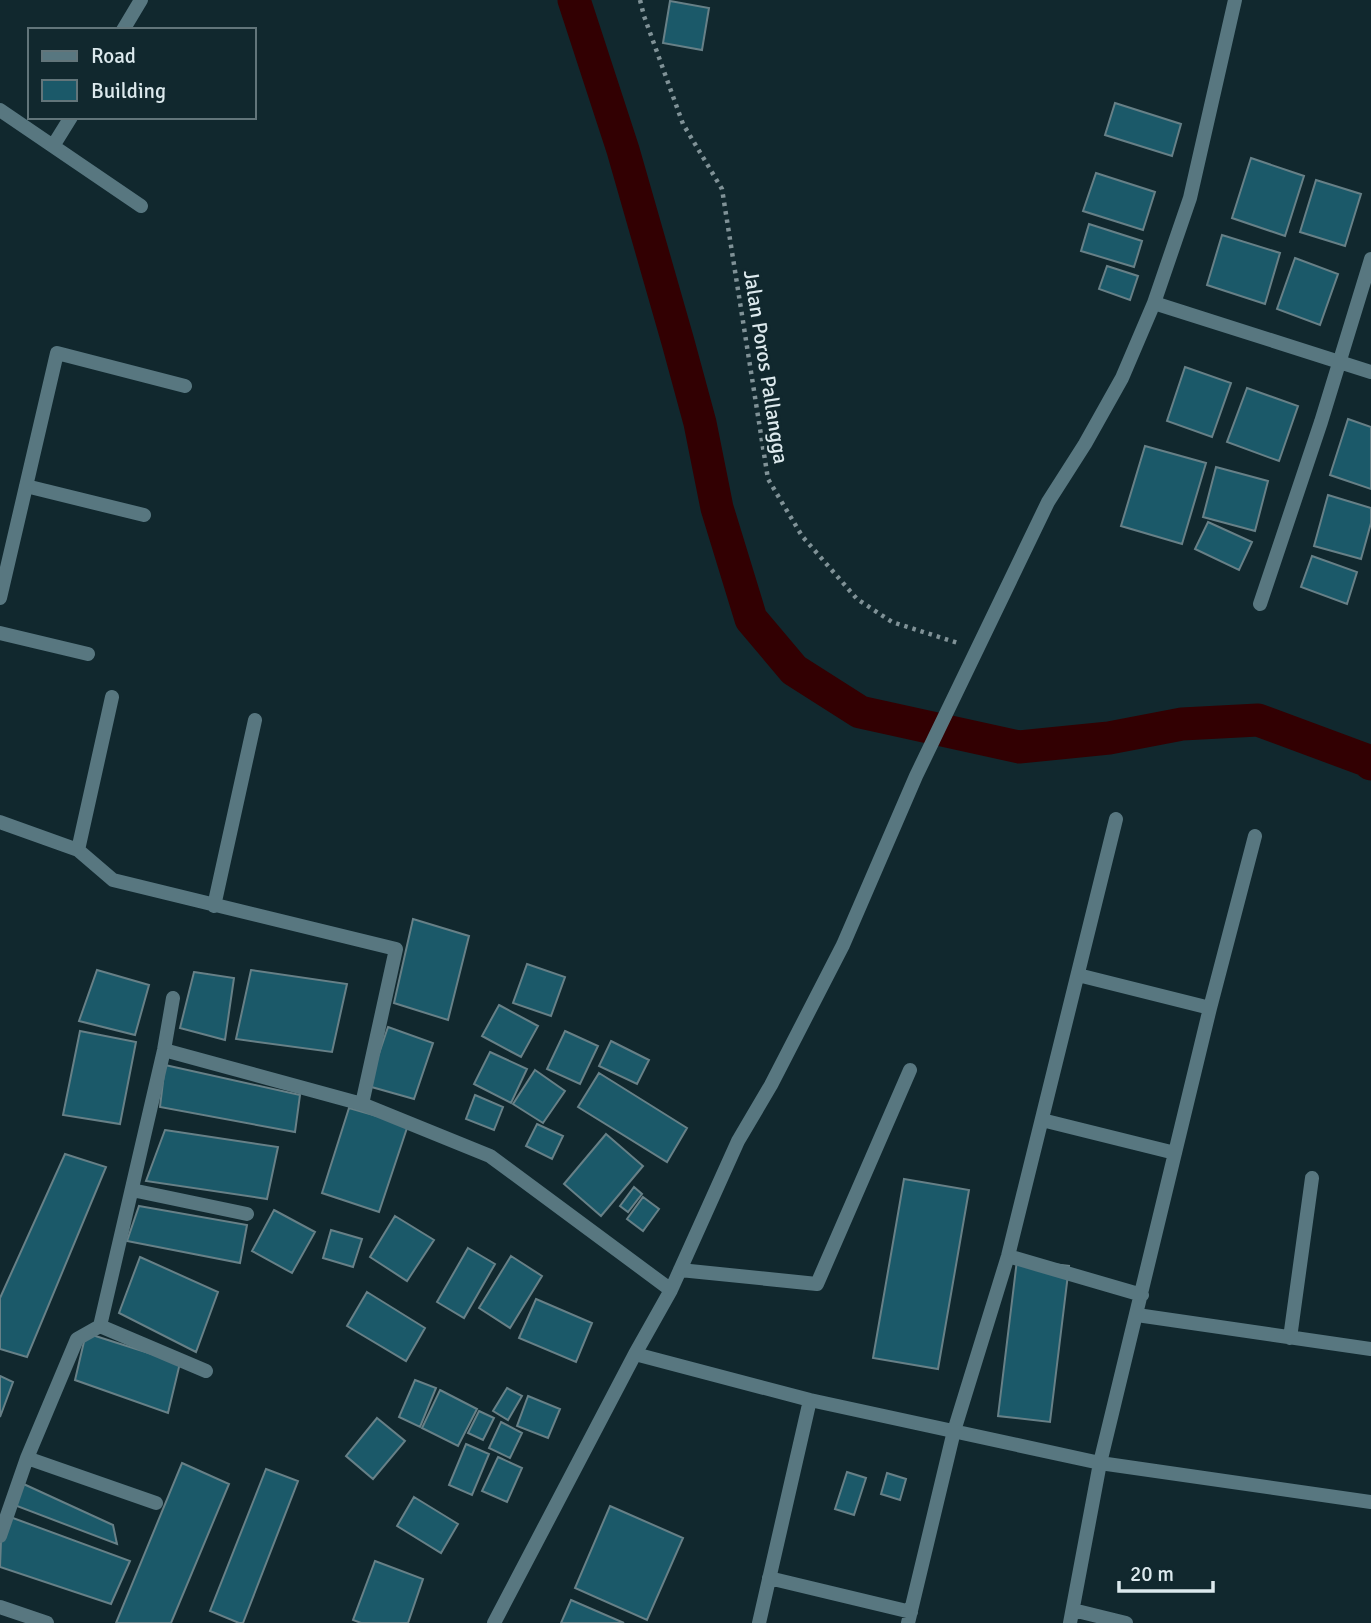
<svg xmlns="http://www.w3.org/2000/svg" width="1371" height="1623" viewBox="0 0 1371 1623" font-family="Signika,sans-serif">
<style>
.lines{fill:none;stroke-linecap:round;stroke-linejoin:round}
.canal{stroke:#320002;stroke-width:33}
.building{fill:#1b5969;stroke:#678087;stroke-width:2}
.path{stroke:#809297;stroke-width:4.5;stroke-dasharray:3.5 5;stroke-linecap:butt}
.minor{stroke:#587780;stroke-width:14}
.labels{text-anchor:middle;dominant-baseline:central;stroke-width:6;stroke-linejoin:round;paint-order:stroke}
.street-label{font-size:21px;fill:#dce9ed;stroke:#11282e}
</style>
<rect width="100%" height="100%" fill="#11282e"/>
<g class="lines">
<!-- canal -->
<path class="canal" d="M574,0L623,150L678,342L700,423L717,508L751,619L794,670L860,712L1019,747L1109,738L1182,724L1258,720L1366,760L1371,764"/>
</g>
<!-- building -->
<path class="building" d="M670,1L709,8L702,50L663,43Z
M1115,103L1181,124L1172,156L1105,135Z
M1251,158L1304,176L1285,236L1232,218Z
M1096,173L1155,192L1143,230L1083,211Z
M1316,180L1361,194L1345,246L1300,232Z
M1089,224L1142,241L1134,267L1081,251Z
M1222,235L1280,253L1265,304L1207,285Z
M1295,258L1338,274L1320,325L1277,309Z
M1107,266L1138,276L1130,300L1099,289Z
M1185,367L1231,383L1212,437L1167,421Z
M1247,388L1298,406L1279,461L1227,442Z
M1348,419L1371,427V489L1330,475Z
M1145,446L1206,463L1182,544L1121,526Z
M1216,467L1268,481L1255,531L1203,517Z
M1328,495L1371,508V523L1361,559L1314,546Z
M1208,522L1252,542L1239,570L1195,549Z
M1312,556L1357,572L1347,604L1301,587Z
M413,919L469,936L448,1020L394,1003Z
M527,964L565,977L551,1016L513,1003Z
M97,970L149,985L135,1035L79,1021Z
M251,970L347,984L332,1052L236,1039Z
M194,972L234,978L225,1040L180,1028Z
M499,1005L538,1026L521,1057L482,1036Z
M388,1027L433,1043L414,1099L368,1086Z
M80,1031L136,1042L120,1124L63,1115Z
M565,1031L598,1046L580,1084L547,1069Z
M611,1041L649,1060L637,1084L599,1066Z
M490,1052L527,1069L511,1103L474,1084Z
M165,1065L300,1095L295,1132L160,1107Z
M535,1070L565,1091L543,1123L513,1104Z
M599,1073L687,1128L667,1162L578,1107Z
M475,1095L503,1107L494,1130L466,1119Z
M349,1108L408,1125L379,1212L322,1193Z
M537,1124L563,1136L552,1159L526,1146Z
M165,1130L278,1147L267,1199L146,1181Z
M606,1134L643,1166L601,1216L564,1184Z
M65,1154L106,1167L27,1357L0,1349V1298Z
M904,1179L969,1190L938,1369L873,1358Z
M634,1187L642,1194L628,1212L620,1206Z
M643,1197L659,1209L643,1231L627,1219Z
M139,1206L247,1225L240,1263L127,1241Z
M274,1210L315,1232L292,1273L252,1251Z
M395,1216L434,1240L407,1281L370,1257Z
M331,1230L362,1239L353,1267L323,1258Z
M468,1248L495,1264L464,1318L437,1302Z
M511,1256L542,1276L510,1328L479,1308Z
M140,1257L218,1292L196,1352L119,1313Z
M1017,1260L1069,1266L1050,1422L998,1416Z
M367,1292L425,1328L406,1361L347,1326Z
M536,1299L592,1323L576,1362L519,1338Z
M86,1333L180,1363L168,1413L75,1380Z
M0,1376L13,1382L0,1417Z
M415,1380L436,1388L420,1427L399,1417Z
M507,1388L522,1396L508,1420L493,1411Z
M440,1390L477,1409L458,1446L422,1428Z
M528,1396L560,1409L548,1438L517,1426Z
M479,1411L494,1418L483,1440L468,1433Z
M377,1418L405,1441L373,1479L346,1456Z
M501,1422L522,1433L510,1458L489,1448Z
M466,1444L489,1454L472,1495L449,1485Z
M498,1457L522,1468L507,1502L482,1491Z
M182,1463L229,1484L171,1623H116Z
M266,1469L298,1481L243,1623H239L210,1611Z
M847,1472L866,1478L854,1515L835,1509Z
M887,1473L906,1479L900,1500L881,1494Z
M17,1481L113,1525L117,1544L9,1503Z
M414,1497L458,1524L441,1553L397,1526Z
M610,1506L683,1538L647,1620L575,1588Z
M2,1514L130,1561L111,1604L0,1567Z
M375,1561L423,1579L408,1623H361L353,1620Z
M571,1600L624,1623H561Z"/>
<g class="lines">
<!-- path -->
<path class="path" d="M640,0L644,16L683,124L722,189L768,479L802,536L857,599L892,622L958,643"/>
<!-- minor -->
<path class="minor" d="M123,30L141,0
M0,110L141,206
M53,146L71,117
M1154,303L1371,372
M26,486L144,515
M0,598L57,353L185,386
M1260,604L1321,422L1371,259
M0,633L88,654
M0,822L78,850L113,880L396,949L362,1104
M78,850L112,697
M214,906L255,720
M1078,975L1210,1008
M164,1050L362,1104L490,1156L671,1290
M1042,1120L1175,1153
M132,1190L247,1214
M1008,1256L1142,1295
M680,1270L817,1284L910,1070
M1137,1315L1371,1349
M100,1326L206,1371
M1290,1338L1312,1178
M635,1354L810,1400L1100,1463L1371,1502
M27,1458L156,1503
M0,1536L27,1458L77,1339L100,1326L164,1050L173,998
M769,1578L911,1612
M0,1607L47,1623
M1073,1610L1126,1623
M494,1623L635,1354L671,1290L738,1141L771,1085L843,945L916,776L1048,502L1085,444L1122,378L1154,303L1190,198L1235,0
M759,1623L810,1400
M908,1623L954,1431L1008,1256L1116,819
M1070,1623L1100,1463L1210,1008L1255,836"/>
</g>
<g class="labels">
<!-- street labels -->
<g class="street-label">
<text transform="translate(766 367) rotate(81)">Jalan Poros Pallangga</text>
</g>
</g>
<!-- legend -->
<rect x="28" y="28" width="228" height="91" fill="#11282e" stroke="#62757a" stroke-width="2"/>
<rect x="42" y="51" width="35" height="10" fill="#587780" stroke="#62757a" stroke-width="2"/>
<text x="91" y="63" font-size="21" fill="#dce9ed">Road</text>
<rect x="42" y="80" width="35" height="21" fill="#1b5969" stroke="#62757a" stroke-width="2"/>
<text x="91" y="98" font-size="21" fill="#dce9ed">Building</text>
<!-- scale -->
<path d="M1119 1581v10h94v-10" fill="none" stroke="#dce9ed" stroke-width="3.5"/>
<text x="1130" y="1581" font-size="21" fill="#dce9ed" stroke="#11282e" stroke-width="5" paint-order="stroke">20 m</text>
</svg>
